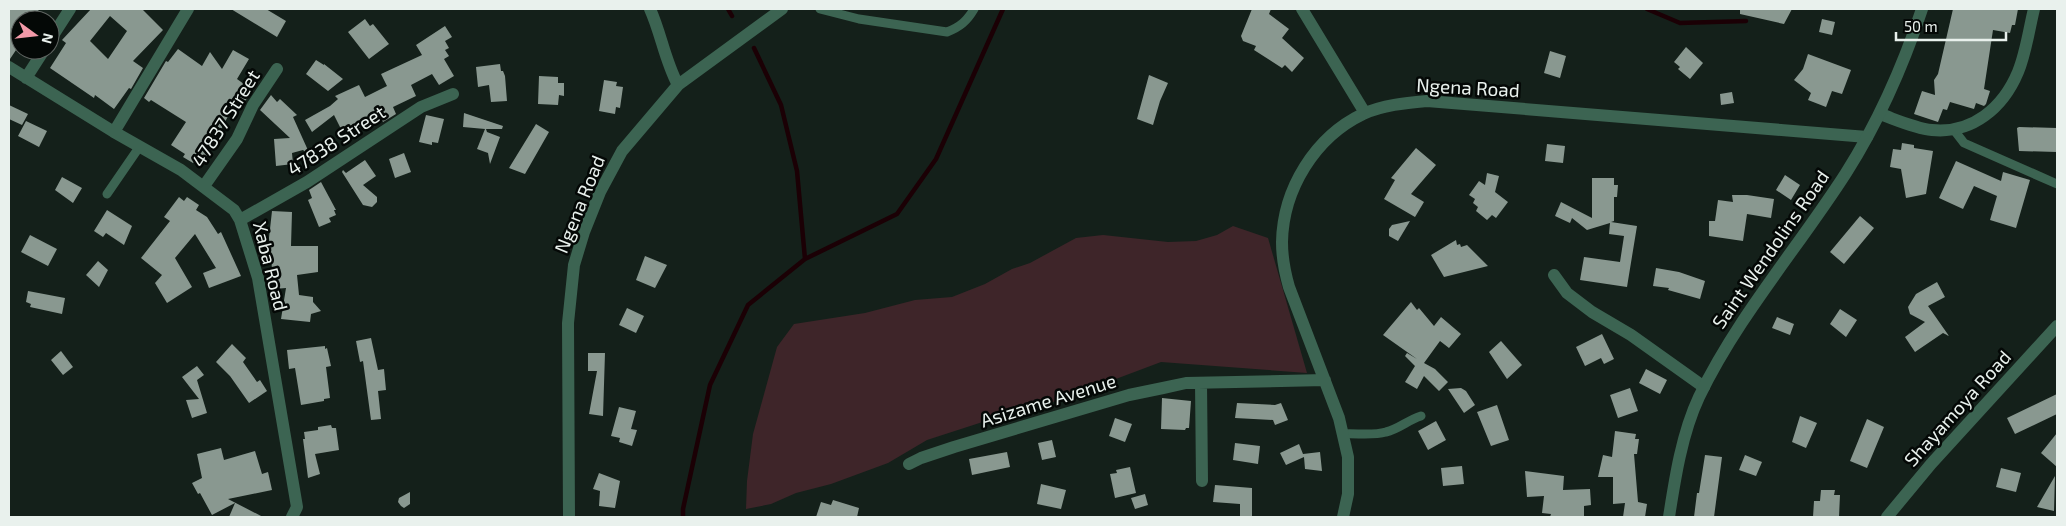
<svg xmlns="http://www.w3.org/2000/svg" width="2066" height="526" viewBox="0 0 2066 526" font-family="'Exo 2',sans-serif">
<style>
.green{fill:#3e2529}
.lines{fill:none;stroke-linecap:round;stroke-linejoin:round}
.stream{stroke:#1b0005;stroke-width:4.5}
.building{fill:#899890;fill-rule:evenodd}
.service{stroke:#3c6452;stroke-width:9}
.minor{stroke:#3c6452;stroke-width:12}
.tertiary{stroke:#3c6452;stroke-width:12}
.labels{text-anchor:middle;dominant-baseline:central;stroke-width:5;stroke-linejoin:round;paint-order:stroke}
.street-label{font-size:19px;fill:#e9f1ed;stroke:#040806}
</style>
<rect width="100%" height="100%" fill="#14201a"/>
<!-- green -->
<path class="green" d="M1233,226L1268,238L1307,373L1161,362L1060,400L998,417L927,440L888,463L831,484L796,493L771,504L746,509L747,481L753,434L777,347L794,324L865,313L915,300L952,297L985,284L1012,269L1030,263L1076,238L1103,235L1168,242L1196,241L1217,235Z"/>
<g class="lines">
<!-- stream -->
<path class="stream" d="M728,9L732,16
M1647,9L1680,23L1746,21
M754,48L781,105L797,171L805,259
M683,517V509L710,385L748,305L805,259L897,214L936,159L1003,9"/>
</g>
<!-- building -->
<path class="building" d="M9,9H40L28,20H20V44L10,59Z
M91,9H142L163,30L133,61L143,68L131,89L129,88L114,109L95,95L94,98L50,68L66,43L62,40ZM110,16L127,31L108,59L90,41Z
M231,9H266L286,21L277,37Z
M1252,9H1271L1269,14L1289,29L1282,38L1304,58L1292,72L1285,65L1282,68L1254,50L1256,46L1243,41L1241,36Z
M1740,9H1792L1784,24L1740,14Z
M1953,9H2018L2015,25H2012L2010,33L1993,30L1984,89L1990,91L1986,104L1984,106L1976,103L1974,109L1950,102L1947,110L1943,109L1938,122L1914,114L1922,91L1935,95L1934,80L1938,74Z
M365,19L370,26L373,24L389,44L369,59L348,32Z
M1822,19L1835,22L1832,35L1819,32Z
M445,26L452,37L445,41L449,48L445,50L449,56L444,59L454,76L439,85L432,74L411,85L416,96L393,107L396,114L383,122L381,118L344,135L334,115L312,132L305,120L330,106L338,99L335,96L359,85L365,97L387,86L381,74L422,55L416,45Z
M1686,47L1703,63L1690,79L1678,69L1680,67L1674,62Z
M178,49L202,66L210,52L222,69L233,50L249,59L237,79L248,87L246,90L251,93L239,109L234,105L202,165L195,161L193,163L183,157L185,154L171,145L186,122L151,100L149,102L144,98L166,61L168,62Z
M1550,51L1566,56L1560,78L1544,73Z
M1808,54L1851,70L1842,94L1832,91L1826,107L1808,100L1811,93L1794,80L1803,69Z
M316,60L324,65V64L343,79L328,91L306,74Z
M500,64L501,71H503L505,76L507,101L491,102L489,85L478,87L476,67Z
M1149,75L1168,83L1160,101L1153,125L1137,119Z
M539,76L558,77V83H564V96L559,95L558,105L538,104Z
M604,80L617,82L616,86L623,87L620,108L616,107L615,114L599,111Z
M1732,92L1734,103L1721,105L1720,94Z
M271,95L277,102L280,99L297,115L293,117L311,157L303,150L292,153L293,164L276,166L274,139L290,138L260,110Z
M9,105L28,114L22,125L9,119Z
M464,113L503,126L502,129H486L487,132L500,137L490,164L488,153L477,149L485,129L463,127Z
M426,115L444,119L438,143L432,142V145L419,142Z
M26,121L47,131L39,147L18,136Z
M536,124L549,132L525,174L509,168Z
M2019,127L2057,128V152L2019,151L2017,128Z
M1902,143L1914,145V148L1933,151L1926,194L1906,198L1901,169L1890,167L1893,149L1901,150Z
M1547,144L1565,146L1563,163L1545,161Z
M1416,148L1436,165L1411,194L1424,202L1415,217L1384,199L1395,180L1391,178Z
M404,153L411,172L395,178L389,159Z
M365,160L376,176L363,185L377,197V202L372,207L363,205L342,172L343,170L346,173Z
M1956,161L2001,181L2003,172L2030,180L2016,228L1990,220L1997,196L1974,186L1963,209L1939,198Z
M1487,173L1499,176L1495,192L1508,202L1496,218L1492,215L1487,220L1476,211L1478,207L1473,203L1475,199L1469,195L1479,181L1485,185Z
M1785,175L1800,185L1791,200L1776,190Z
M62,177L82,188L73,203L55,190Z
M1592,178H1614V185H1618L1617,197H1614V221L1611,222L1637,226L1627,287L1580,280L1584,257L1620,262L1624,236L1609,234L1610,223L1587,230L1572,218L1570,223L1555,216L1561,202L1592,218Z
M321,182L336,210H334L336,215L329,218L331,222L319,227L308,200L312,198L309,190Z
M1732,195H1747L1774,199L1771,218L1747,214L1743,241L1709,236V221H1715L1718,200L1733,202Z
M179,197L184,201L187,197L199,205L196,210L207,217L218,234L221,232L241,276L209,288L203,273L216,268L195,234L175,258L192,287L167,303L155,283L162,275L141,258L170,221L164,217Z
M107,210L132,226L124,245L106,233L103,237L94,231Z
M272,211L292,212L291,246H318V272L297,275L299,295L313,297V302L321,311L311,314L310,322L281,319L286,288L274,289L269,238Z
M1860,216L1874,228L1844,264L1830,252Z
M1410,221L1398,241L1389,236V229L1392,225Z
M30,235L57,249L48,266L21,252Z
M1456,240L1457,245L1460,244L1461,247L1467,245L1488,266L1444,277L1431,255Z
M645,256L667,265L655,288L636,280Z
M98,261L108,270L99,287L86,275Z
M1656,268L1679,272L1705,281L1700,299L1668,290L1669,288L1653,286Z
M1937,282L1945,297L1928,306L1949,336L1943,333L1915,352L1905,337L1925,322L1910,314L1908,307L1916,294Z
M28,291L65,298L62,314L30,307L31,304L26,302Z
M1411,302L1417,310L1419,308L1434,326L1441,317L1461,334L1449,348L1440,341L1424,363L1435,369L1448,382L1439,391L1424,376L1417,389L1405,382L1415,366L1405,356L1407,353L1417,359L1383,335Z
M627,308L644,316L636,333L619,325Z
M1840,309L1857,320L1846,337L1830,324Z
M1777,317L1794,324L1790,335L1772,328Z
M1602,334L1614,359L1604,364L1601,358L1585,366L1576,347Z
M371,338L378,370L384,369L386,390L378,391L381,419L371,420L363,361L360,362L356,341Z
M1501,341L1522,365L1507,379L1489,352Z
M232,344L246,358L243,362L257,382L260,380L267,391L249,403L230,376L216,362Z
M325,346V349L327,348L331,366L326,367L330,398L324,399V401L301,405L295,368L289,369L287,350Z
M61,351L73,367L63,375L51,360Z
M588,353H605L603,416L589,414L597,371H588Z
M197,366L204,375L197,380L207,413L192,418L186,400L199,399L182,377Z
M1646,369L1667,380L1660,394L1639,383Z
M1461,388L1466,391L1475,405L1464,413L1448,389Z
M1630,388L1638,411L1618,418L1610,395Z
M2057,394V414L2015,434L2007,418Z
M1162,398L1191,401L1189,428H1186L1185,430L1161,429Z
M1237,403L1275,405L1281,403L1288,420L1275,425L1273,420L1235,418Z
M1497,405L1509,440L1491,446L1477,412Z
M619,407L636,411L631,429L637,430L632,446L619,442L620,438L611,436Z
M1800,416L1817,423L1806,448L1792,442Z
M1115,418L1132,424L1125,442L1109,436Z
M1867,419L1884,427L1867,468L1850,461Z
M1436,421L1446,440L1428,450L1418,431Z
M331,425L332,428H336L339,450L315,454L320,474L308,478L303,439H305L304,432L318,430V427Z
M1615,431L1636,434L1635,439H1639L1637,454H1634L1638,502L1647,504L1645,517H1623L1625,503L1613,504V477H1598L1603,455L1612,457Z
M2057,433V467L2041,453Z
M1052,440L1056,457L1042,460L1038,443Z
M1235,443L1260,446L1258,464L1233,460Z
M1299,444L1303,454L1320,452L1322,471L1305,469L1304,457L1286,465L1280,453Z
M221,448L224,460L255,451L262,474L268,472L272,490L228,499L263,517H229L235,503L212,515L200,493L198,494L192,483L202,478L197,454Z
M1007,452L1010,467L972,475L969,459Z
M1705,455L1722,457L1714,517H1694L1697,493H1699Z
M1745,455L1762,462L1756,476L1739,470Z
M1462,466L1464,484L1443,486L1441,468Z
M1130,467L1136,493L1115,498L1110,474L1117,473L1116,470Z
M2001,468L2021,473L2016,492L1996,487Z
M1525,471L1564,476L1563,490L1590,489L1591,505L1584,506V517H1550L1551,514L1542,513L1544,496L1527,497Z
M599,473L620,481L615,508L599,506L600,491L593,489Z
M2055,476L2054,511L2037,507Z
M1041,484L1066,490L1061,509L1037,504Z
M1215,485L1252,488V517H1240V504L1213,502Z
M1821,490H1835L1834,495H1840L1839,517H1813L1814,501H1820Z
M410,492V504L404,508L401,506L398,502L399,498Z
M1145,494L1148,505L1135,509L1131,498Z
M833,500L859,508L857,517H816L821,502L831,505Z"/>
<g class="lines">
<!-- service -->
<path class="service" d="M820,9L859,19L947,32C960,27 967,21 974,9
M1954,130L1964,143L2057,184
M107,194L140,146
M1343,434C1357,433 1372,436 1386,432C1399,429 1408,420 1421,416"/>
<!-- minor -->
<path class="minor" d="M650,9C661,33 665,61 678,85
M1302,9L1365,113
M50,40L70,9
M9,67L114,132L181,170L234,210L240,220L258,278L297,507L292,517
M26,78L44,50
M1880,114C1897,120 1914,128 1932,130C1972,134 2003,108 2018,72C2026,53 2029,29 2034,9
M114,132L188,9
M204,186L237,139L253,105L277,69
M240,220L307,182L421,107L453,94
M1554,275L1567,293L1592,312L1631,335L1704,387
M1201,383L1202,481
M909,464L921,458L954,447L1129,395L1163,388L1186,383L1325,380
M569,517L568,323L574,265L584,232L600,192L622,151L678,85L782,9
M1343,517L1348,494V457L1339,418L1289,287C1285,273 1282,258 1282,242C1283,189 1315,137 1363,114C1383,105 1405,103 1427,101L1867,137
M1887,517L1931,464L2057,326"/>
<!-- tertiary -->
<path class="tertiary" d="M1669,517C1675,478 1682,433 1699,397C1738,316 1798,248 1846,173C1879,121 1903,66 1922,9"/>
</g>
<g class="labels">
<!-- street labels -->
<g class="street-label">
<text transform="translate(1468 87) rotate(3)">Ngena Road</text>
<text transform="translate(225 118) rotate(-58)">47837 Street</text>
<text transform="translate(336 140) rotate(-33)">47838 Street</text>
<text transform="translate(579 204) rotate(-68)">Ngena Road</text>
<text transform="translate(1770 249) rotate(-55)">Saint Wendolins Road</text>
<text transform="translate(271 266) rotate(76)">Xaba Road</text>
<text transform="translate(1048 400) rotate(-17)">Asizame Avenue</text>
<text transform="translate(1957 408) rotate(-48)">Shayamoya Road</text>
</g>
</g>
<!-- border -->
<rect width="2066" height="526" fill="none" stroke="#e9f1ed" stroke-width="20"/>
<!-- north arrow -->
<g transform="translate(35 35) rotate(105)"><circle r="24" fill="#040806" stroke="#606562"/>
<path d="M0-4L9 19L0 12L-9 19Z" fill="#f39aa9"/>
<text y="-8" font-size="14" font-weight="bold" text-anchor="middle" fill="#e9f1ed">N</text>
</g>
<!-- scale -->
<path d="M1896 32v8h110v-8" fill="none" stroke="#e9f1ed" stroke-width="2.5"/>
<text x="1904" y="32" font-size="15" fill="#e9f1ed" stroke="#040806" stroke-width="4" paint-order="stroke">50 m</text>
</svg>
